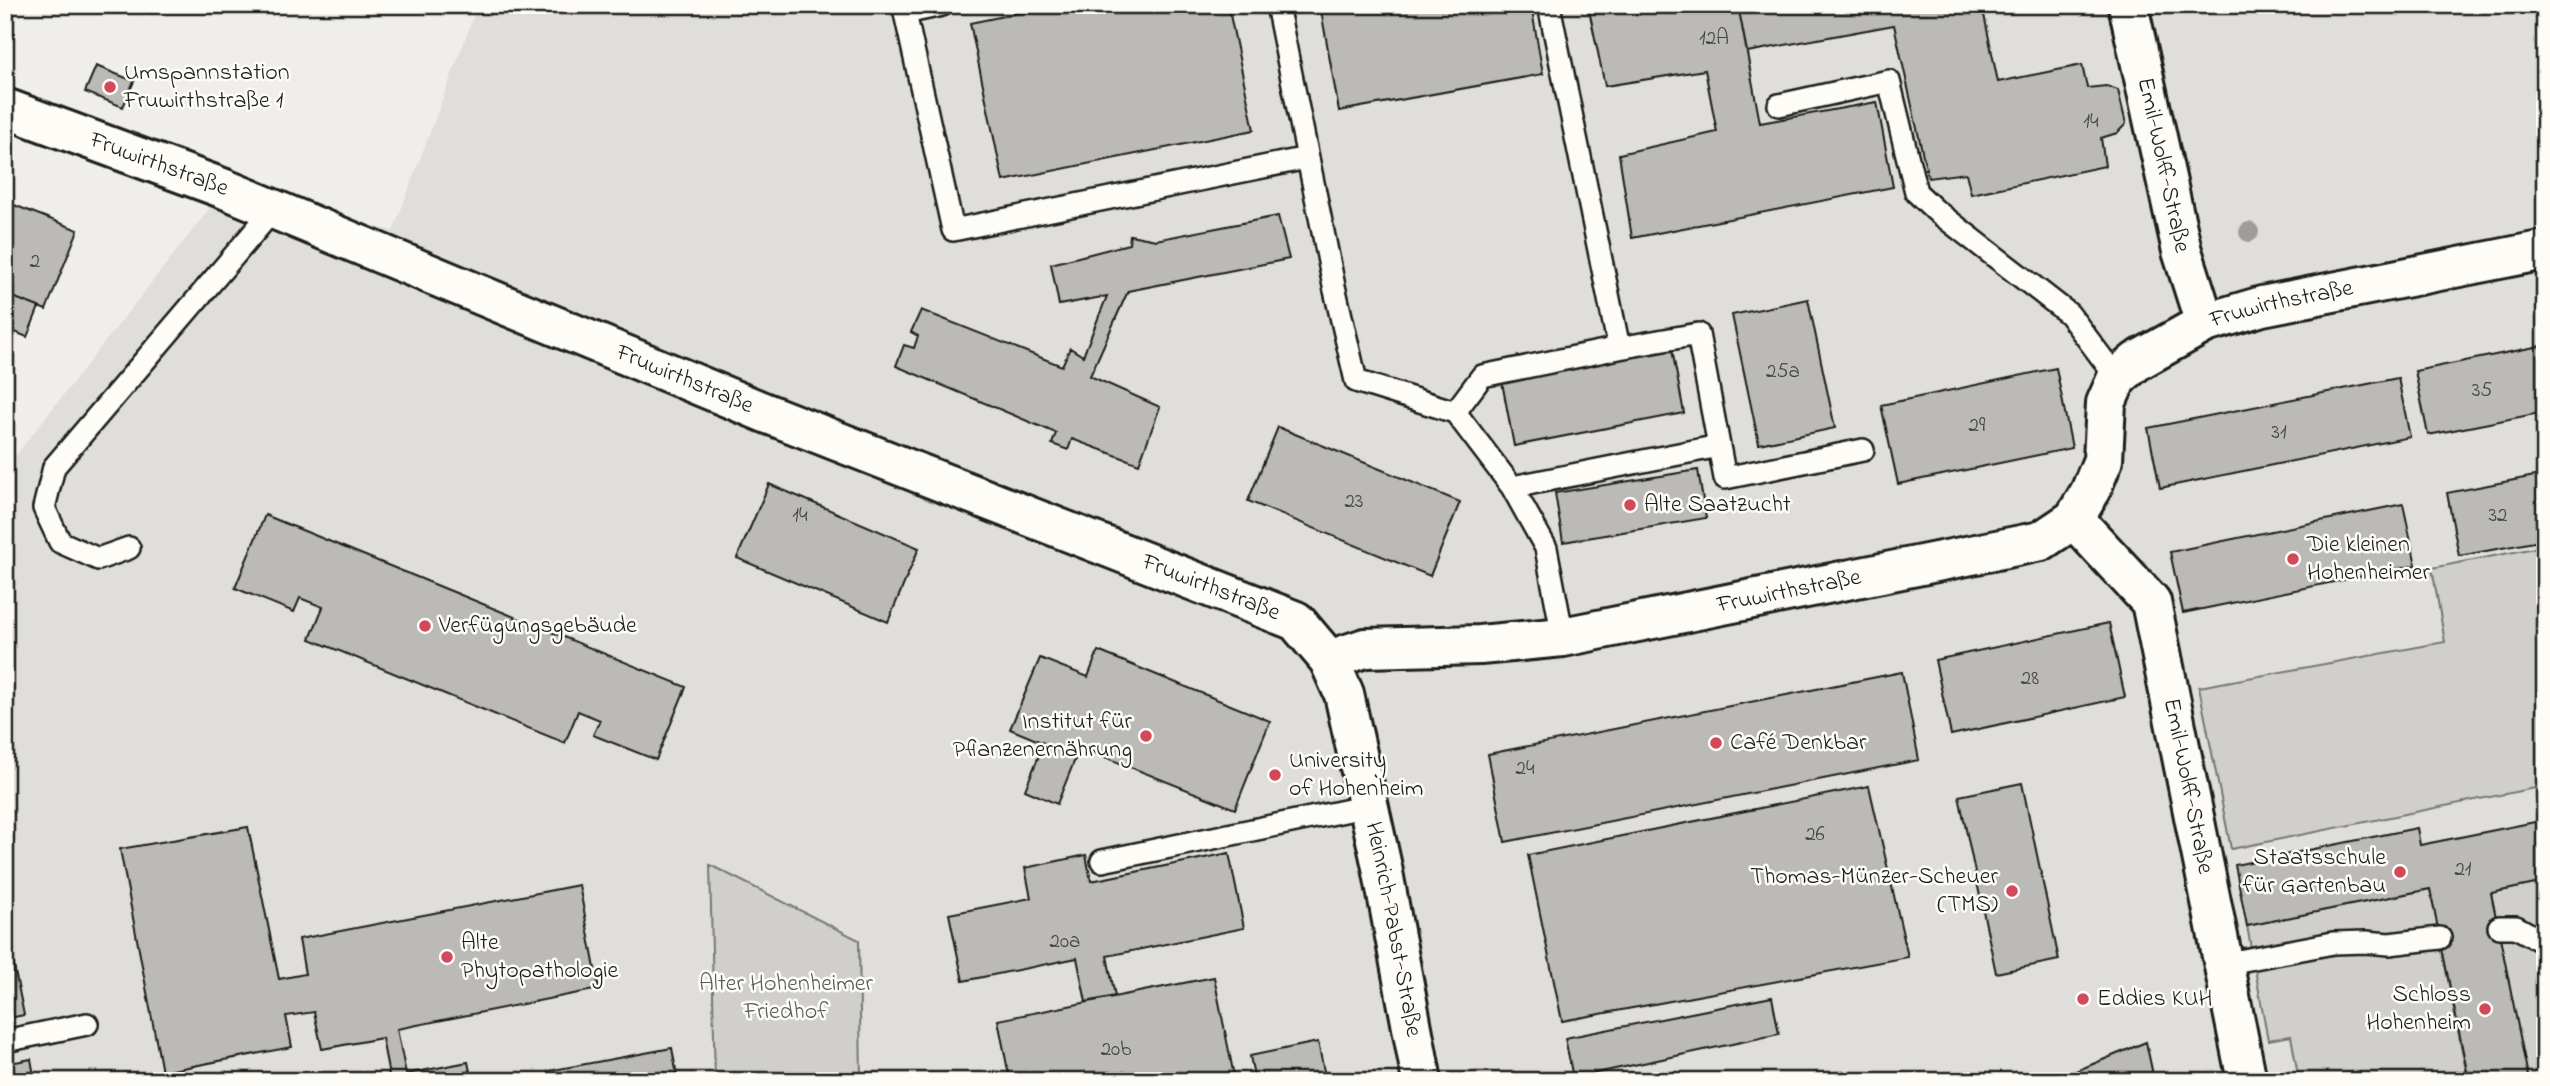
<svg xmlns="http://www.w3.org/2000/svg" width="2550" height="1086" viewBox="0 0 2550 1086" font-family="'Indie Flower',sans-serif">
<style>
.built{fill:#e0deda}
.green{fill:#d0cfcc;stroke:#767674;stroke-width:2}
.building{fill:#bbbab6;stroke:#1c1c1c;stroke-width:2}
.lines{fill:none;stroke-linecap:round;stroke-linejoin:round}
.lane-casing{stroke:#1c1c1c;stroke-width:26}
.street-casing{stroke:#1c1c1c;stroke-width:44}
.lane{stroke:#fdfcf7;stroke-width:21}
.street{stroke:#fdfcf7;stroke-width:38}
.tree{fill:#9e9d9b}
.poi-dot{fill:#d1495b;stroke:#fdfcf7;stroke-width:2.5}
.labels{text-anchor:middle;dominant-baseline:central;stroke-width:5;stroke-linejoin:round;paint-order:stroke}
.number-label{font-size:21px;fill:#444442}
.poi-label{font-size:24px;fill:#1c1c1c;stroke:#fdfcf7;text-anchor:start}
.street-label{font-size:24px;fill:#1c1c1c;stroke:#fdfcf7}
.park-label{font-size:24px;fill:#5b5b5a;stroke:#fdfcf7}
</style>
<rect width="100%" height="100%" fill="#f0eeea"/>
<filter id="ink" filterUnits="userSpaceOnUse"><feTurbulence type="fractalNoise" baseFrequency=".0143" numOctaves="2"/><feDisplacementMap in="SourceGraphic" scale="14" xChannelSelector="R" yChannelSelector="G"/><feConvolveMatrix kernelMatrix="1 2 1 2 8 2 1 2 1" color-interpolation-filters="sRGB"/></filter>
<g filter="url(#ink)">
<!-- built -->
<path class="built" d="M473,5H2545V1081H5V469L225,189L393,231L474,15Z"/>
<!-- green -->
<path class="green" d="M2545,546V786L2231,849L2199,687L2445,642L2432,568Z
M710,865L859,940L861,1081H715Z
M2545,882V1081H2528L2491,893Z
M2430,889L2468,1081H2299L2291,1036L2268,1040L2247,926Z"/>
<!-- building -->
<path class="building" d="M1057,5H1228L1254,130L1003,181L970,23Z
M1320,5H1531L1543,74L1339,111Z
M1588,5H1738L1760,123L1877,102L1893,187L1632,238L1619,154L1717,132L1705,70L1605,86Z
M1738,5H1982L1998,82L2082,65L2087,88L2106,86L2118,90L2126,124L2117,133L2101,138L2105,166L1971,194L1966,173L1928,178L1894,25L1747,52Z
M96,66L134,81L123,107L85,92Z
M14,205L78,230L46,310L5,294V228Z
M1278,216L1289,259L1128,291L1090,376L1160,407L1139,464L1072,439L1068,450L1052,444L1056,433L896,366L904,345L914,348L918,336L911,332L921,310L1062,366L1070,348L1083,356L1107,296L1059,305L1051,264L1129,244L1130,235L1156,240Z
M5,294L39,307L27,337L5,328Z
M1808,299L1835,428L1759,444L1732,315Z
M1671,344L1684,413L1514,446L1501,377Z
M2545,345V412L2428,435L2415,371Z
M2056,368L2072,448L1898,484L1881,405Z
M2398,378L2410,437L2160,488L2148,428Z
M1278,427L1460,502L1430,576L1248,501Z
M1698,470L1706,518L1563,542L1555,493Z
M2545,474V540L2459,556L2447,493Z
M769,484L919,548L888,622L737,558Z
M2403,504L2416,565L2183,613L2170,552Z
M265,515L686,687L656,760L593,735L600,720L578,711L565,743L310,639L323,607L300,598L294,612L235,588Z
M2109,623L2125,697L1951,735L1935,660Z
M1098,651L1270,721L1235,809L1080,747L1057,804L1025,790L1044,743L1010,729L1040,658L1088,677Z
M1902,672L1919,760L1505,842L1488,754Z
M2022,783L2059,960L1996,973L1959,796Z
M1869,786L1908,957L1562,1021L1528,855Z
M2545,820V882L2491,893L2529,1081H2469L2430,889L2247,926L2235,865L2417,828L2420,845Z
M248,827L279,979L305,974L299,939L579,885L599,989L397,1029L406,1074L468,1062L472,1081H390L382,1038L322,1049L314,1012L286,1016L292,1047L162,1072L120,849Z
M1229,853L1244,928L1107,956L1115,996L1086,1002L1077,958L963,981L949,914L1031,898L1025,868L1086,855L1091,881Z
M5,923L24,1015L5,1019Z
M1214,977L1235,1081H1010L998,1020Z
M1772,997L1779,1034L1573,1078L1565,1038Z
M1318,1042L1326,1081H1255L1250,1056Z
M2146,1042L2152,1070L2151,1081H2052Z
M672,1048L678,1081H550L548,1071Z
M31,1059L35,1081H5V1064Z"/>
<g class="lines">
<defs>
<path id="lane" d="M942,5L905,13L953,230L1307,158
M1277,5L1334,286L1356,381L1455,412L1512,487L1546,548L1563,637
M1779,105L1889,81L1916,192L1935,210L2069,314L2117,378
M1455,412L1482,376L1619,348L1549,5
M1719,446L1725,478L1863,450
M1512,487L1719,446L1698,334L1619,348
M129,548L98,559L60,542L44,508L54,467L273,210
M1102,861L1369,806
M2499,927H2516L2545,943
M2223,964L2333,943L2366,942L2389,944L2440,938
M5,1041L87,1024"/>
<g id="street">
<path id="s1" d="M2128,5L2182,251L2205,323"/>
<path id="s2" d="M5,108L225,189L763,412L1296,621L1329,660L1344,694L1382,867L1422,1081"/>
<path id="s3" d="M2074,519L2151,602L2247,1081"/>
<path id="s4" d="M1329,660L1365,648L1480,645L1563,637L2041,541L2074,519L2090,492L2103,460L2106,403L2117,378L2137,361L2205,323L2262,306L2545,250"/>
</g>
</defs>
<!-- lane casing -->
<use href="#lane" class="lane-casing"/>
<!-- street casing -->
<use href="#street" class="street-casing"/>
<!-- lane -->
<use href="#lane" class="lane"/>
<!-- street -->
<use href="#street" class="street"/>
</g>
<!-- trees -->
<circle class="tree" cx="2249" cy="232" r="10"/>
</g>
<!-- markers -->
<g class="poi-dot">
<circle cx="110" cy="87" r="7"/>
<circle cx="1630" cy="505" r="7"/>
<circle cx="2293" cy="559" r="7"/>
<circle cx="425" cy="626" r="7"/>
<circle cx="1146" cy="736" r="7"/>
<circle cx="1716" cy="743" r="7"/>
<circle cx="1275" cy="775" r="7"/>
<circle cx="2400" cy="872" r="7"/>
<circle cx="2012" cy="891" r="7"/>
<circle cx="447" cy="957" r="7"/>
<circle cx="2083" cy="999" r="7"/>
<circle cx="2485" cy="1009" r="7"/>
</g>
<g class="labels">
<!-- number labels -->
<g class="number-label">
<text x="1714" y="39">12A</text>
<text x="2091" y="122">14</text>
<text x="35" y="262">2</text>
<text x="1783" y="372">25a</text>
<text x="2482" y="391">35</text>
<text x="1977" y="426">29</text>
<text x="2279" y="433">31</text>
<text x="1354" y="502">23</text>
<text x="800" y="516">14</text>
<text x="2498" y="516">32</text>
<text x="2030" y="679">28</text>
<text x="1525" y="769">24</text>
<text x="1815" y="835">26</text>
<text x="2463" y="870">21</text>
<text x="1065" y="942">20a</text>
<text x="1116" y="1050">20b</text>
</g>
<!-- poi labels -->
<g class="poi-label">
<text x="124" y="73">Umspannstation<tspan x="124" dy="28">Fruwirthstraße 1</tspan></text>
<text x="1644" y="505">Alte Saatzucht</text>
<text x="2307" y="545">Die kleinen<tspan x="2307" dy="28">Hohenheimer</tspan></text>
<text x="439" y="626">Verfügungsgebäude</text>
<text x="1132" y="722" text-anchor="end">Institut für<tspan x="1132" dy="28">Pflanzenernährung</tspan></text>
<text x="1730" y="743">Café Denkbar</text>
<text x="1289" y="761">University<tspan x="1289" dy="28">of Hohenheim</tspan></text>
<text x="2386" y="858" text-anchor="end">Staatsschule<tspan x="2386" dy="28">für Gartenbau</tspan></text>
<text x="1998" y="877" text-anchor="end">Thomas-Münzer-Scheuer<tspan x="1998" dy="28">(TMS)</tspan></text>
<text x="461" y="943">Alte<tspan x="461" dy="28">Phytopathologie</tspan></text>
<text x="2471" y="995" text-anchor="end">Schloss<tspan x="2471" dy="28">Hohenheim</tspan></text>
<text x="2097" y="999">Eddies KUH</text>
</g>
<!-- street labels -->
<g class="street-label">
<text stroke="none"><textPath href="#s2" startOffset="164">Fruwirthstraße</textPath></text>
<text stroke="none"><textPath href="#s1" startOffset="164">Emil-Wolff-Straße</textPath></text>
<text stroke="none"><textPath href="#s4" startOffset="1097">Fruwirthstraße</textPath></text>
<text stroke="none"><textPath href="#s2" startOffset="732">Fruwirthstraße</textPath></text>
<text stroke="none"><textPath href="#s2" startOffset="1298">Fruwirthstraße</textPath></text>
<text stroke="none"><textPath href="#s4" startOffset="467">Fruwirthstraße</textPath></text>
<text stroke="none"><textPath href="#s3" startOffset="301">Emil-Wolff-Straße</textPath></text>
<text stroke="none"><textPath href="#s2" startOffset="1718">Heinrich-Pabst-Straße</textPath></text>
</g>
<!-- park labels -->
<g class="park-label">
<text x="786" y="984">Alter Hohenheimer<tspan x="786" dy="28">Friedhof</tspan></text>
</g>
</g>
<!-- margin -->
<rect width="2550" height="1086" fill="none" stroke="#fdfcf7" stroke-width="28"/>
<rect x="14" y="14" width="2522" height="1058" fill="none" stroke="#1c1c1c" stroke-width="2.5" filter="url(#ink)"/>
</svg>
